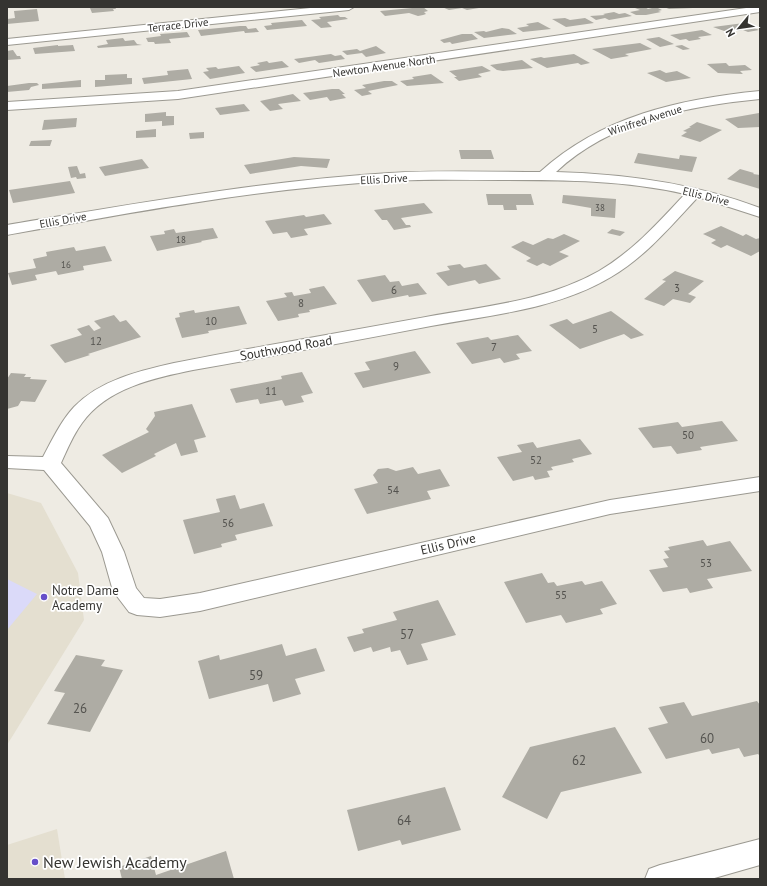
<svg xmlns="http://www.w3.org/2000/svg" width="767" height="886" viewBox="0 0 767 886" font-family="'PT Sans',sans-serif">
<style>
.built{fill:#e4dfd0}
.green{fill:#dbdaf9}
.building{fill:#aeaca4}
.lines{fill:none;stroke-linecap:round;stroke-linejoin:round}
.street-casing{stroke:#9b9991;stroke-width:2}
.street{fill:#fff;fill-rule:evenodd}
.poi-dot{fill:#664fc9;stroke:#fff;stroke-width:1.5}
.labels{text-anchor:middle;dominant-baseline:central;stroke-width:3.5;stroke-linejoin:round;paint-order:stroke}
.far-number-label{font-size:9px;fill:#53524e}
.far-street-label{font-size:11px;fill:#353431;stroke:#fff}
.number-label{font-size:11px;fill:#53524e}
.street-label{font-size:13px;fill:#353431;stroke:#fff}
.poi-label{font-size:13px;fill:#353431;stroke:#fff;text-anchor:start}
.near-number-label{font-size:13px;fill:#53524e}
.near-poi-label{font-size:16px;fill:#353431;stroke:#fff;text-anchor:start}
</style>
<rect width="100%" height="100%" fill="#eeebe3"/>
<!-- built -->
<path class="built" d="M7,493L41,503L78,573L84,620L7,745Z
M57,829L65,879H7V845Z"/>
<!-- green -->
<path class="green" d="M7,579L37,594L7,630Z"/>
<!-- building -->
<path class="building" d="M100,7H115L116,9H113L114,11L92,13L90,8Z
M423,7L428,11L424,12L426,14L423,15L418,16L409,13L385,16L380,11Z
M442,7H479V8L467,10L462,8L449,10Z
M645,7L648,9L656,7L662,10L658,11L661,12L646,15H636L630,12L640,10L635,8Z
M664,7H693V8L669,9Z
M37,9L39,21L7,24V19L15,18L14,11Z
M614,12L619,14L625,13L632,16L609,20L605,18L596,20L590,16L605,15L603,14Z
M338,15L340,17H345L348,19L327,22L332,27L321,28L311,20L321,19L319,17Z
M565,18L570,20L585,18L594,23L566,27L552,19Z
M302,20L307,26L267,30L264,26L272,25L271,23Z
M538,22L551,29L523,32L517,28L529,26L526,24Z
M744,23L759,30L748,32L743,30L736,31L732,29L729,30L732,32H727L713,27Z
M240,26H246L248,29L256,28L259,32L245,33L244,31L201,36L198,30Z
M502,28L509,29L517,34L484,38L474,32L484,31L486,32Z
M702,30L712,35L698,37L701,39L689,41L686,39L680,40L670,35Z
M187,32L190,37L169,39L171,43L155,44L154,42H148L146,38L161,36L160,34Z
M462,34H472L478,39L452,44L450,42L444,43L440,40Z
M659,37L674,44L660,47L646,39Z
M123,38L125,41L134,40L137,44L142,45L98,48L97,46L108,44L106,40Z
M640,43L652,49L625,54L629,56L611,59L592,49Z
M58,45V46L73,45L75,51L35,54L33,48Z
M682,45L690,49L683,50L675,46Z
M376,46L386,53L366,57L362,53L347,55L342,51L357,49L360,51Z
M13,50L17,56H20L21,59L7,60V51Z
M331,54L335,56L341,55L345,59L319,63L315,60L299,63L294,59Z
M574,54L590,63L581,65L578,63L547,68L530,59L541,57L544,58Z
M522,60L533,68L503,71L497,70L490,65Z
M267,61L269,63L282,61L289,67L256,72L250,67L260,65L257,63Z
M726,63L729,66L745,65L752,70L740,71L743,74L718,73L707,64Z
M239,66L245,73L210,79L203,72L209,71L206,68L216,67L218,69Z
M482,66L491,71L478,74L482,77L459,81L454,77H457L449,71Z
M188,69L192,79L144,84L142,78L168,75L167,71Z
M660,70L666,73L677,71L691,78L666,82L647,73Z
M127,74V78H132V84L95,87V80H105V75Z
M431,74L444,83L407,86L400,81L414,79L412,77Z
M81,80V87L42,89V84Z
M384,81H392L398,85L368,91L372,94L362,96L354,90L366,88L362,85Z
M29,83H37L39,85L31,87L29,90L7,92V86Z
M332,89H339L345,94H342L346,98L330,101L327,97L310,100L303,93Z
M293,94L301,101L278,104L283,109L270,111L260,101Z
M244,104L250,111L220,115L215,108Z
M166,112V116H174V125L162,126V121L145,122V114Z
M759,113L760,127L738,128L725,119Z
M77,118L76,127L42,130L44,120Z
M697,122L722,130L700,142L681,136L687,132L683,131L691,127H689Z
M156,129V137L136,138V131Z
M204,132V138L190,139L189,133Z
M52,140L50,146H29L31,141Z
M459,150H491L494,159H461Z
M638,153L679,159L680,155L697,157L692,172L634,163Z
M294,157L330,159L327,168L301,166L250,174L244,165Z
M142,159L149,168L105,176L99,167Z
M77,166L80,174L85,173L86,178L77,179L76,177L71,178L68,167Z
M740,169L754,173L753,174L760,175V189L727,179Z
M70,181L75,193L13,203L9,190Z
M486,194H531L534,205H516L517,210H504L503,205H488Z
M563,195L616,199L615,218L591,216V208L562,203Z
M424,203L433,213L401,218L406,225H410L411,227L394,230L387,220H382L374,210Z
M324,214L332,224L304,229L308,235L291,238L287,232L273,234L265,221L304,215L306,217Z
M721,226L743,236L746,234L756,239L760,238V251L751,256L727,245L721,248L711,243L716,240L703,234Z
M213,228L218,238L201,241L202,242L157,251L150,236L165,234L164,231L174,229L176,233Z
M612,229L625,232L620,236L607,233Z
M564,234L580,241L559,252L569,256L550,266L543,263L537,266L526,261L531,258L511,247L523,241L533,245L548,238L553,239Z
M105,246L112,261L83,266L84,270L58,275L56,271L35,275L37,280L12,285L8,273L36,268L33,259L47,256L46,252L74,247L76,251Z
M460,264L464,268L486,264L501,279L479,284L475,280L448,286L436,273L450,270L447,266Z
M675,271L704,281L688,294L696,297L690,303L673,299L664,306L644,299L666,281L662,280Z
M385,275L390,282L399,281L402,286L418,283L427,294L409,297L408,295L372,302L357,280Z
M324,286L337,304L309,310L310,312L298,314L299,317L278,321L266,301L287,297L284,293L292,292L294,296L311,293L309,289Z
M239,306L247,324L208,331L209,333L182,338L175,318L180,317L179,313L194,310L195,313Z
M611,311L644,335L631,339L624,334L580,349L549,325L567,319L573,324Z
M114,315L120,322L126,320L141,337L88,354L90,355L65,363L50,345L82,335L77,329L89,325L94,331L101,328L94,321Z
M518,335L532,351L516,354L520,359L504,363L500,358L472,364L456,343L488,337L491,340Z
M415,351L431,373L363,388L354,373L370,370L365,362Z
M302,372L313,393L301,396L304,402L285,406L282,400L260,404L258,399L236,403L230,389L282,379L281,376Z
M11,373L26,374L24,377H31L30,379L47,380L35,402L21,401L18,406L7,409V379Z
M192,404L206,437L194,440L198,452L181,456L176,443L154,454L156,456L122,473L102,455L149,432L146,429L155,416L154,412Z
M722,421L738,441L700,447L702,450L677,454L671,446L653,448L638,428L678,422L682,427Z
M580,439L592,454L572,459L574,462L551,467L553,470L547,471L550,477L535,480L533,476L513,481L497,457L522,452L517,445L533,442L537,448Z
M413,467L418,474L440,469L450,486L427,491L431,499L367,514L354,489L378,483L373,475L378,469L388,468L396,471Z
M235,495L240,509L264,503L273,526L235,535L237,540L221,544L222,547L194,554L183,520L220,512L216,499Z
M703,540L707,546L730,541L752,571L707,579L713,588L690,593L687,588L663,592L649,570L668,567L663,559L669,558L664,551L670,550L668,547Z
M542,573L548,583L554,582L557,586L582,581L585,585L602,581L617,604L600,609L603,614L566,623L561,615L526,623L504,582Z
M438,600L456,635L421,644L428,660L407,665L400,650L391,652L390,647L373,652L371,647L354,652L347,637L364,633L362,629L397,620L393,612Z
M282,644L286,656L316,648L325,671L295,679L301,694L273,702L268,684L209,699L198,661L219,655L220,660Z
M76,655L105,660L101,666L123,670L90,732L47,724L65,693L54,691Z
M757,701L760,705V756L758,754L744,757L739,748L712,754L709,749L666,759L648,728L668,723L659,707L684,702L692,716Z
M615,727L642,773L561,792L547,819L502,797L530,747Z
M445,787L461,830L402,845L400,840L358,851L347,810Z
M226,851L234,879H122L119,867L151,856L156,875Z"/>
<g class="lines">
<defs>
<path id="street" d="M320,7H354L349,10L7,45V39Z
M753,7H760V12L178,99L7,110V102L178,91Z
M760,91V99C688,106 610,121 556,172C626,174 694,183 760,208V217L698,197C671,226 645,257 611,277C558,309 491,315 431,326C352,341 273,356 193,370C154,378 107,388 82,423C73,435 67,450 61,463L108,518L124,552L136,588L144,598L160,599L200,593L610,500L760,477V491L610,514L200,611L160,617L137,615L129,612L113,591L102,552L90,526L44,470L7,468V456L43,457C52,440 61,421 74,407C100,380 139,371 174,363C260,346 345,332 431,316C488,306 548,300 599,271C633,251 659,222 685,194C625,180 562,180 501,180C464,180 427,179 391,181C262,188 134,212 7,235V225C134,204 261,181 389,173C439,170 490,172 540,172C602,116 679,99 760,91Z
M760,839V865L711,879H645L649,869L660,865Z"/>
</defs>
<!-- street casing -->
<use href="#street" class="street-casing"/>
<!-- street -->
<use href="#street" class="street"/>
</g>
<!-- markers -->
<g class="poi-dot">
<circle cx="44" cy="597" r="4"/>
<circle cx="35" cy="862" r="4"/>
</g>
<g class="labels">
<!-- far-number labels -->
<g class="far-number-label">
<text x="600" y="207">38</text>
<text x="181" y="239">18</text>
<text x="66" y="264">16</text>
</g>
<!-- far-street labels -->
<g class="far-street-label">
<text transform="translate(178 25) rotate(-6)">Terrace Drive</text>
<text transform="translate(384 66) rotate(-8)">Newton Avenue North</text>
<text transform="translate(645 120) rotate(-18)">Winifred Avenue</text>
<text transform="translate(384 179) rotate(-3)">Ellis Drive</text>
<text transform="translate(706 196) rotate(14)">Ellis Drive</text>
<text transform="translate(63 220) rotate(-10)">Ellis Drive</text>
</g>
<!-- number labels -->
<g class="number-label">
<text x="677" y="288">3</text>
<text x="394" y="290">6</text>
<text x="301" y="303">8</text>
<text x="211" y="321">10</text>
<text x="595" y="329">5</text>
<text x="96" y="341">12</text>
<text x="494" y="347">7</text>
<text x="396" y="366">9</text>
<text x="271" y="391">11</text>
<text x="688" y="435">50</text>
<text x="536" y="460">52</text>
<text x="393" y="490">54</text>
<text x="228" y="523">56</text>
<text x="706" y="563">53</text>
<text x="561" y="595">55</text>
</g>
<!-- street labels -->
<g class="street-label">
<text transform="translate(286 348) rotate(-10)">Southwood Road</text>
<text transform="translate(448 544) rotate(-13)">Ellis Drive</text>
</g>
<!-- poi labels -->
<g class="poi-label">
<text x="52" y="590">Notre Dame<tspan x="52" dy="15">Academy</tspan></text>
</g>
<!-- near-number labels -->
<g class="near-number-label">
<text x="407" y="634">57</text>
<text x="256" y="675">59</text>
<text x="80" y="708">26</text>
<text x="707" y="738">60</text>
<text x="579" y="760">62</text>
<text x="404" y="820">64</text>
</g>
<!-- near-poi labels -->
<g class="near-poi-label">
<text x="43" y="862">New Jewish Academy</text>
</g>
</g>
<!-- border -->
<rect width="767" height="886" fill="none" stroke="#353431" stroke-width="16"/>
<!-- north arrow -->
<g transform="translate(739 28) rotate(241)" stroke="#ffffff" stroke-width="3" paint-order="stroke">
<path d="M0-3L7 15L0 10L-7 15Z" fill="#353431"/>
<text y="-6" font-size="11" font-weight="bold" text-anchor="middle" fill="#353431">N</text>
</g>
</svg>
